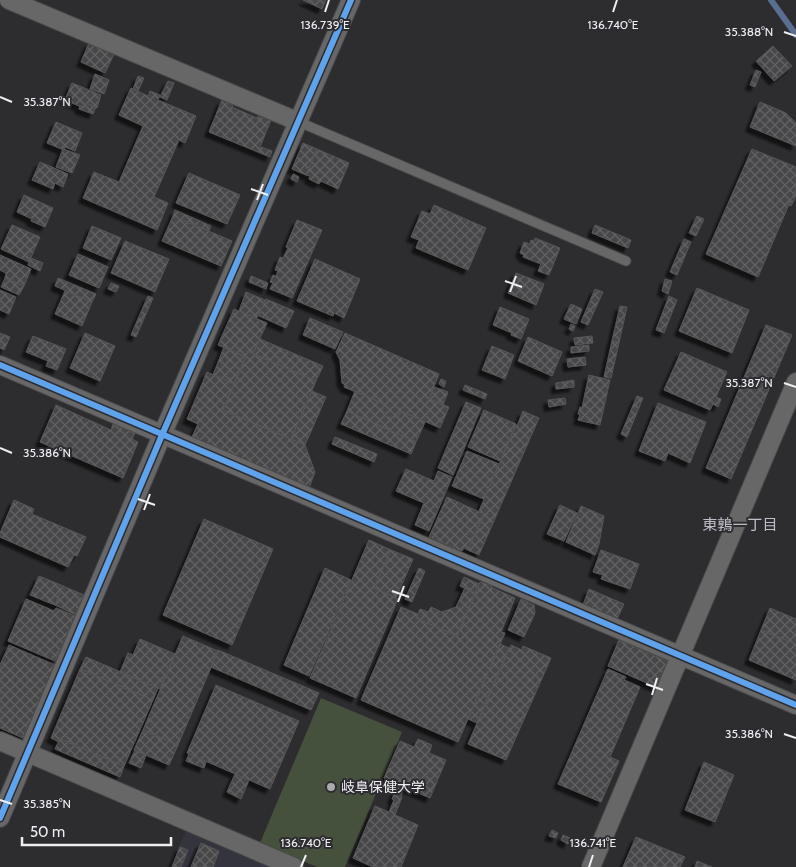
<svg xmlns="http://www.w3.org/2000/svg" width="796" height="867" viewBox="0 0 796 867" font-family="Cabin,'Noto Sans JP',sans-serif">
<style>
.built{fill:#33343d}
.grass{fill:#45513c}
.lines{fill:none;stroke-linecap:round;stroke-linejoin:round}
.stream{stroke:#596f91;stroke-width:6}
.building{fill:url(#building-cross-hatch);stroke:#565658;filter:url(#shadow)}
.lane-casing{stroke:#49494a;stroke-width:11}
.street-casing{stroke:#49494a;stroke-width:20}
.lane{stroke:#686767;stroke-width:9}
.street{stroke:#686767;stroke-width:18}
.cycleway-casing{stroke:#2c2c31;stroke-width:9}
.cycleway{stroke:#60a3ed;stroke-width:6}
.ticks{fill:none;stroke:#efeff2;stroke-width:2}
.poi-dot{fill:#ababae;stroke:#2c2c31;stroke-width:2}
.labels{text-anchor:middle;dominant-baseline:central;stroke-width:4;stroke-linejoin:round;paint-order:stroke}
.poi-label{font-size:14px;fill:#efeff2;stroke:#2c2c31;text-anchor:start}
.neighbourhood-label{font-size:15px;fill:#bfc0c6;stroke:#2c2c31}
.ticks-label{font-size:12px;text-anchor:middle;fill:#efeff2;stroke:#2c2c31;stroke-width:4;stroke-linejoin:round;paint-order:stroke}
</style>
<defs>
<pattern id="building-cross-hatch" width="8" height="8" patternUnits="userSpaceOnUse" patternTransform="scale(1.25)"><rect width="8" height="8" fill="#474749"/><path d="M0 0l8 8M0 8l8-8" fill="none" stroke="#626264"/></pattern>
<filter id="shadow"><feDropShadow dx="-4.5" dy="4.5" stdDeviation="1" flood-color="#0009"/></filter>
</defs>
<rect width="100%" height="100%" fill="#2d2d30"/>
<!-- built -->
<path class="built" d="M187,828L278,867H170Z"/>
<!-- grass -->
<path class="grass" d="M321,698L402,732L345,867H317L260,843Z"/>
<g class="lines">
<!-- stream -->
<path class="stream" d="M771,0L796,35"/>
</g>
<!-- building -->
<path class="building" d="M303,0H326L322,9Z
M89,43L114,54L105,73L81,62Z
M773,46L792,66L774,81L756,61Z
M756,70L761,72L755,87L750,85Z
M95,74L109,80L104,94L90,89Z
M138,76L144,78L138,91L133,89Z
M168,81L174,83L167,100L160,97Z
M72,83L101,95L97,108L86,103L84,108L65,100Z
M131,88L148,96L150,91L160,95L158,100L196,116L185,143L179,140L154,197L168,203L157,230L83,198L94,172L119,182L143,126L119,115Z
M222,100L233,105L232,107L257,118L259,115L271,120L258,152L209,132Z
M760,102L786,113L796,123V146L750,127Z
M86,103L96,107L93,114L79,109L80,106L84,108Z
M56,122L82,133L75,151L65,147L64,150L47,143Z
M303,143L317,149L306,175L292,169Z
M261,147L272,151L270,157L258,152Z
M63,149L80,155L72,173L56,167Z
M317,149L349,163L338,189L321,181L319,184L309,179L310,176L306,175Z
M752,149L796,167V188L758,277L706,254Z
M40,162L68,174L63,187L55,183L53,189L32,180Z
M189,173L240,195L227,224L176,203Z
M293,174L299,177L297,182L291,179Z
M795,190L796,196L791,206L789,205Z
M24,195L53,208L45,227L31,221L32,219L17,212Z
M434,205L486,228L468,270L416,248L419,240L411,237L422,211L430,214Z
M175,210L211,226L209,231L173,216Z
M173,216L232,241L221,266L162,241Z
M697,216L704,219L696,236L689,233Z
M297,220L322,230L292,298L270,289L273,283L270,282L273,275L276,276L278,271L275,270L280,257L283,258L288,248L286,247Z
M12,225L40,237L29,262L1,249Z
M595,225L631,240L628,248L592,233Z
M92,226L121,238L111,260L83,248Z
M535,238L560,248L549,275L538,271L541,264L523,257L524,255L520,253L524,242L530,244L531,240L534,241Z
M684,239L691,242L677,275L670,272Z
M125,241L169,259L155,292L111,273Z
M78,254L108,267L99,288L69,275Z
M0,255L31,269L24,286L5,278L6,273L0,270Z
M31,258L43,263L40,271L28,265Z
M315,259L360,279L344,318L334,313L333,316L297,301Z
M516,273L544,284L536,305L508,293Z
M251,276L268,283L266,289L249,282Z
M5,278L24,286L19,295L1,287Z
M58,278L96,294L92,302L55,286Z
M665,279L672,281L668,294L662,291Z
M111,283L119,286L116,292L108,289Z
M697,288L749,310L732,353L679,331Z
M595,289L603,292L588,325L581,322Z
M0,290L16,297L9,314L0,310Z
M65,291L92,302L82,326L55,314Z
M246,292L265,300L257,318L239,311Z
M148,296L153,298L136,337L131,335Z
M669,296L677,300L664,333L656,330Z
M266,299L294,311L286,328L259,316Z
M571,304L582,309L576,324L564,319Z
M620,306L627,307L619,343L612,341Z
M500,307L529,319L521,339L511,335L512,333L493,325Z
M234,309L267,323L253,354L248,351L246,357L218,345Z
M310,318L343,332L335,349L303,335Z
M571,324L575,326L573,331L569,329Z
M766,325L792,335L731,479L706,468Z
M0,333L10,337L4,350L0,348Z
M85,333L115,346L100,381L70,368Z
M345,333L439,374L429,399L449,407L440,428L401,411L398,417L391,418L386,416L382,410L384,404L344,387L345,385L342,383L340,360L336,352Z
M33,336L66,349L57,370L46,366L48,361L26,352Z
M592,336L593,343L575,345L574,338Z
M528,337L562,352L552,376L518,361Z
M260,339L323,366L316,381L253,354Z
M612,341L619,343L611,378L604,377Z
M589,345V351L571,353V347Z
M492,346L514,355L505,379L482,370Z
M224,347L246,357L234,384L213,375Z
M248,351L316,381L291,439L223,410Z
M681,352L727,372L716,397L721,399L718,407L713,404L710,410L664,390Z
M585,357L586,365L568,367L567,359Z
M207,372L234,384L223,410L305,445L315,472L309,488L192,437L198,424L187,419Z
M589,375L610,380L600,425L578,420L580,415L578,414L580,407L582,408Z
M441,379L446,381L444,387L439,384Z
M574,380V387L556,389V383Z
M465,385L487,394L485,399L463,390Z
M434,387L448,392L443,405L429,399Z
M312,391L326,397L305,445L291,439Z
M355,391L384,404L382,410L386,416L391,418L398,417L401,411L425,422L416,442L347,411Z
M637,396L643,398L627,437L621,434Z
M565,398L566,404L549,407L548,400Z
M466,402L481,408L453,475L438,468Z
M658,403L706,422L690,463L668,453L665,461L639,451Z
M56,405L111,430L113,424L135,433L132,439L138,442L123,478L40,442Z
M484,410L516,424L500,461L468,447Z
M347,411L416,442L411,454L341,424Z
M523,411L539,418L479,555L468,550L484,514L479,511L516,425L517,426Z
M335,437L377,454L374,462L332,444Z
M467,451L499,464L484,499L452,486Z
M406,469L434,481L438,471L452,477L429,531L415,525L424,503L396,491Z
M447,497L484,514L468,550L464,548L462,551L429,537Z
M14,500L34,509L32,514L86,537L77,556L74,555L68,567L0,537V533Z
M560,505L577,513L564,541L547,534Z
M581,506L604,516L599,544L595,555L566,542Z
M204,519L273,549L232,645L163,615Z
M369,540L391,550L374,588L398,599L356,698L310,678Z
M391,550L413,559L396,598L374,588Z
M601,550L639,564L630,589L601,579L603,575L593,572Z
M325,568L351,580L309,676L284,665Z
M419,568L425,571L412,602L405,599Z
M39,576L63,586L55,605L30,595Z
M464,577L479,584L475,593L460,586Z
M480,582L492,585L491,587L515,598L501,632L505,633L458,742L361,700L401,607L418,614L416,618L457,636Z
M63,586L84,595L76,615L55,605Z
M465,588L475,593L457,636L416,618L420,609L428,612L431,607L442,612L456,607Z
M589,589L624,604L617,619L583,605Z
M26,599L54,611L56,608L75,616L55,661L8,641Z
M521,599L534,605L535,613L524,637L508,630Z
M770,608L796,619V644L761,630Z
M761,630L796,644V680L749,660Z
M183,636L218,651L178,745L143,730Z
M140,639L175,654L160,689L120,672L128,653L133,655Z
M619,640L667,661L656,687L608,666Z
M500,644L509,648L477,723L468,719Z
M9,645L55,665L23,738L0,728V665Z
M511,645L522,650L523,646L551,658L506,760L468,744Z
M218,650L319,693L311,710L211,667Z
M86,657L158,688L153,700L80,669Z
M80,669L153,700L124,766L60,739L59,742L51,738Z
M608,669L626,677L624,680L640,687L610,757L619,761L601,802L558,784Z
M216,685L299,721L270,789L187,753Z
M143,730L178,745L169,765L134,750Z
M60,739L124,766L120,777L55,749Z
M418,739L432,745L429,753L446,760L430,798L404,787L401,796L402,797L395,815L418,825L401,867H373L353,858L375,806L389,812L394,800L392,799L398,784L384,778L400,741L414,747Z
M135,750L146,755L141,768L129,763Z
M189,754L206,762L204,768L186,761Z
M704,762L734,775L715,822L685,810Z
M235,774L249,780L241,799L227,792Z
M552,830L558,833L556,838L549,836Z
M563,835L570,838L568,844L561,840Z
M636,837L685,857L680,867H623Z
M201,843L219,851L213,867H191Z
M180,847L188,850L181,867H172Z
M697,861L712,867H695Z"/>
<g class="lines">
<defs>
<path id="lane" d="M299,122L626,261"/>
<path id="street" d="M9,0L299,122
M0,365L796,705
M0,741L294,867
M0,818L162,435L351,0
M591,867L796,382"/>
</defs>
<!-- lane casing -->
<use href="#lane" class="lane-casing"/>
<!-- street casing -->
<use href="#street" class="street-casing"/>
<!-- lane -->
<use href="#lane" class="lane"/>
<!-- street -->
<use href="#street" class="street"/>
<defs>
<path id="cycleway" d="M0,365L796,705
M0,818L162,435L351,0"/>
</defs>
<!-- cycleway casing -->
<use href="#cycleway" class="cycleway-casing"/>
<!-- cycleway -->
<use href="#cycleway" class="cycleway"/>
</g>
<!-- ticks -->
<path class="ticks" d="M325,12L329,0M613,12L617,0M784,32L796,36M0,97L12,102M251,189L268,195M257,200L263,184M505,281L522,287M510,292L516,276M784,383L796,387M0,448L12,453M138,499L155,505M144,510L150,494M392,591L409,597M398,602L404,586M646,684L663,690M652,695L657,678M784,734L796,738M0,800L12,804M301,867L306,855M589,867L593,855"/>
<!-- markers -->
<circle class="poi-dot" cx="331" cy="787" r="5"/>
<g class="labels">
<!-- poi labels -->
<g class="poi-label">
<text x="341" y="787">岐阜保健大学</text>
</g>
<!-- neighbourhood labels -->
<g class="neighbourhood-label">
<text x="740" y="525">東鶉一丁目</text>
</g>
</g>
<g class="ticks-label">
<text x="325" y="29">136.739°E</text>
<text x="613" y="29">136.740°E</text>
<text x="749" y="36">35.388°N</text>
<text x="47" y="106">35.387°N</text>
<text x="749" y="387">35.387°N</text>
<text x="47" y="457">35.386°N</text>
<text x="749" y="738">35.386°N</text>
<text x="47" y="808">35.385°N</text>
<text x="306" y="847">136.740°E</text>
<text x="593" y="847">136.741°E</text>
</g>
<!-- scale -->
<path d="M22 837v8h149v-8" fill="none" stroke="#efeff2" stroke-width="2.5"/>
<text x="30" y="837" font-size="15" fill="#efeff2" stroke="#2c2c31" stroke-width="4" paint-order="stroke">50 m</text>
</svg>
